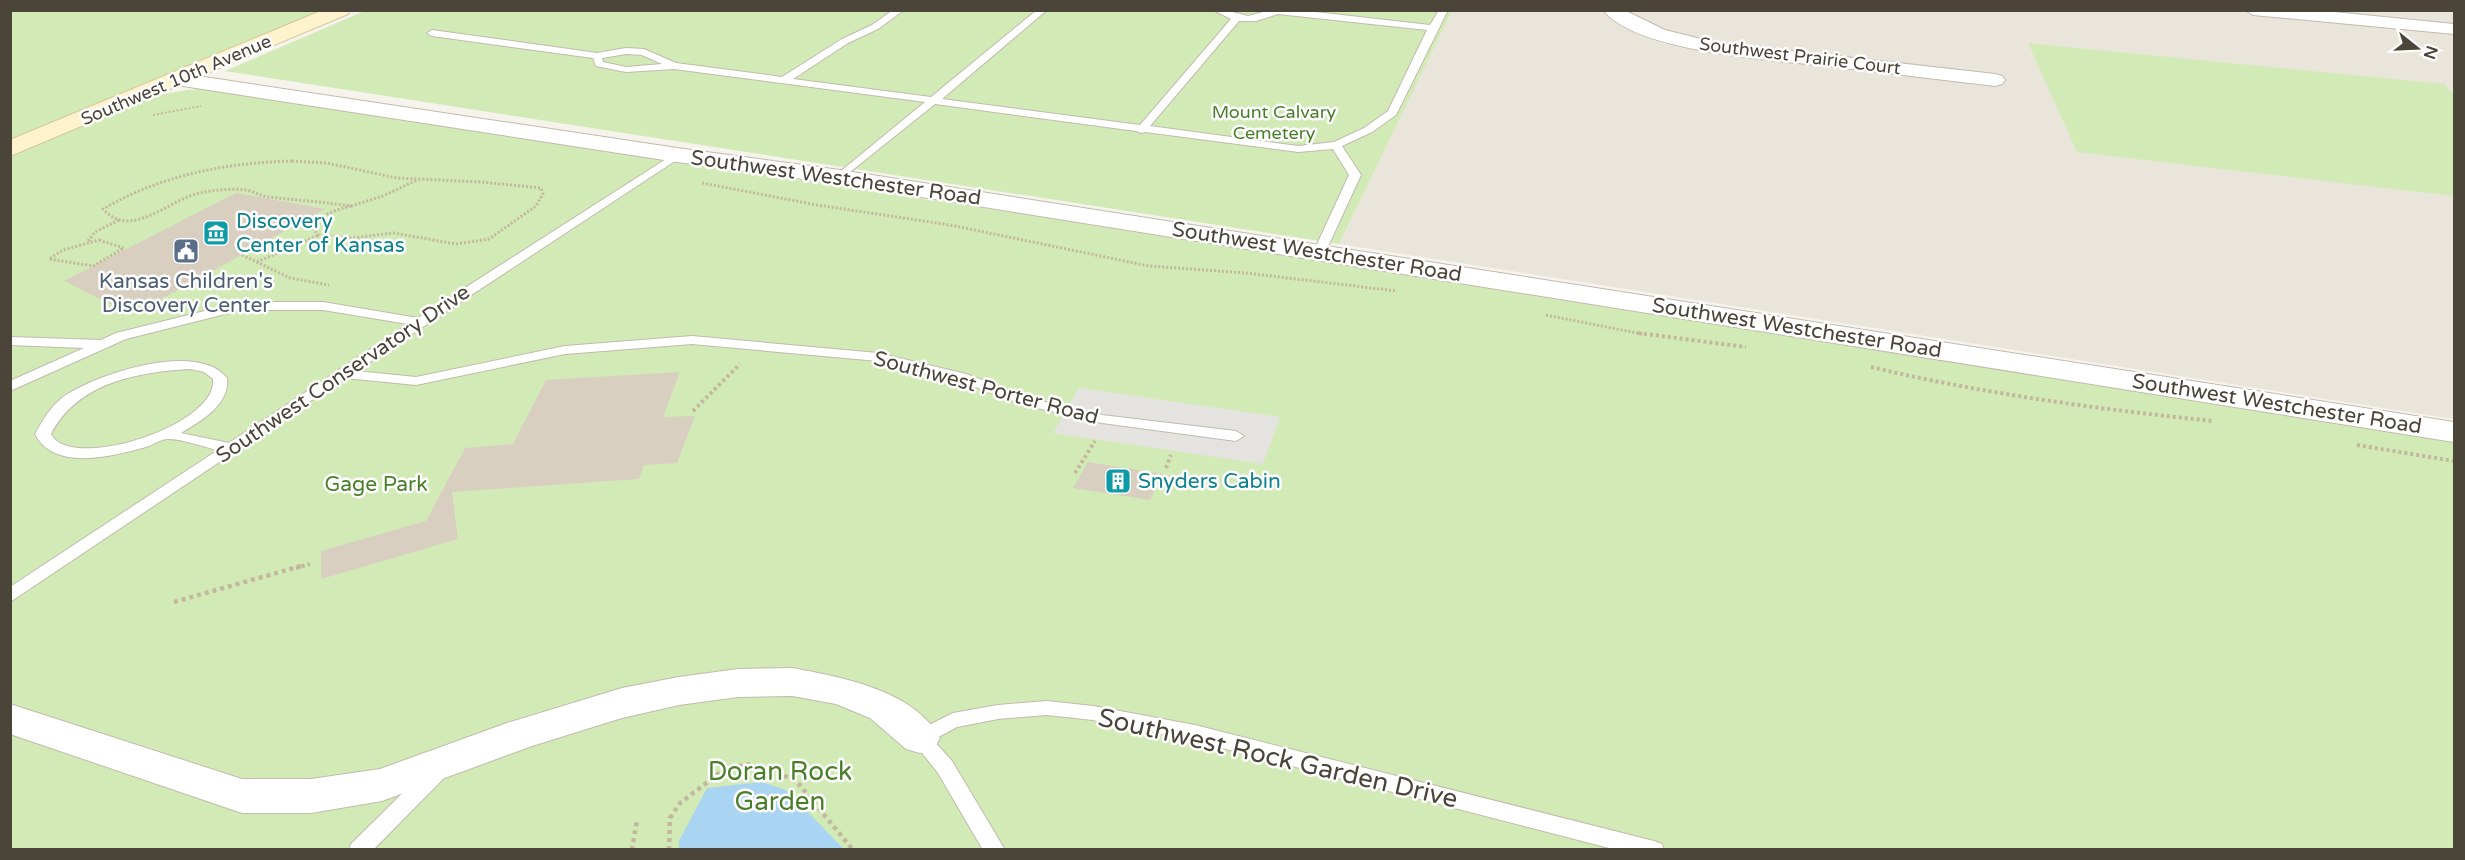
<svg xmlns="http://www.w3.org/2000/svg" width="2465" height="860" viewBox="0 0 2465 860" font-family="'Varela Round',sans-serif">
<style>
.residential{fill:#eae5da}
.green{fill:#d2eab5}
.parking{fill:#e5e3e0}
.water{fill:#a9d4f2}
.building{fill:#d8cfc1}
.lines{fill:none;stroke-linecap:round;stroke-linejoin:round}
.service-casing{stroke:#c2bbae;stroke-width:2}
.minor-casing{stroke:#c2bbae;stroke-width:2}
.tertiary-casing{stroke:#c2bbae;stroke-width:2}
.secondary-casing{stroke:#d6c79b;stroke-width:2}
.path-far3{stroke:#c4b79f;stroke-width:2;stroke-dasharray:2 2;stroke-linecap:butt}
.path-far2{stroke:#c4b79f;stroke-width:3;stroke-dasharray:2 2;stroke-linecap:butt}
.path-far1{stroke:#c4b79f;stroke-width:4;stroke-dasharray:3 3;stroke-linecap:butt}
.path{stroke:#c4b79f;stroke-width:4.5;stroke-dasharray:4 4;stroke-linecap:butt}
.service{fill:#fff;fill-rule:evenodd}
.minor{fill:#fff;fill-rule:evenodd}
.tertiary{fill:#fff;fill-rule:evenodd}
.secondary{fill:#fff3cd;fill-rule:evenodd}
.labels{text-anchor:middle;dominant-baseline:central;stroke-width:5;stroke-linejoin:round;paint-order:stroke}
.far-street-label{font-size:18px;fill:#4b4439;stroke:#fff}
.far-park-label{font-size:18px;fill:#4a7f2a;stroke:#fff}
.street-label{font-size:21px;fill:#4b4439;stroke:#fff}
.culture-label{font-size:21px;fill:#0d838f;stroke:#fff;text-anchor:start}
.service-label{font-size:21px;fill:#4e5e75;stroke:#fff}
.park-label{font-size:21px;fill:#4a7f2a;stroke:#fff}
.near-street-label{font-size:26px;fill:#4b4439;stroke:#fff}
.near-park-label{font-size:26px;fill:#4a7f2a;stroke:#fff}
</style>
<rect width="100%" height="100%" fill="#f6f3ec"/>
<!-- residential -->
<path class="residential" d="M1452,11H2454V419L1339,244Z"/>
<!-- green -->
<path class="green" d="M367,10L1452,11L1339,244L225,71Z
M11,11H324L11,140Z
M2028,43L2444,84L2454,95V196L2077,152Z
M200,89L1043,217L2454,440V849L11,850V154C70,129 135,93 200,89Z"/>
<!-- parking -->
<path class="parking" d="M1079,388L1280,417L1263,464L1053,433Z"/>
<!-- water -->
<path class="water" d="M761,782L786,790L844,849H679V841L707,788Z"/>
<!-- building -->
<path class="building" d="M236,193L325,209L154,303L132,299L118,308L64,281Z
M680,372L663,417L695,416L677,463L644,465L639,479L452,492L458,539L321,579V551L426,521L465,448L513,444L546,380Z
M1088,462L1163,474L1150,500L1073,488Z"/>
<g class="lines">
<defs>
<path id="service" d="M893,10H904L878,29L848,43L793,79L931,97L1037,10H1047L942,99L1140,125L1231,19L1213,10H1224L1248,16L1271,10H1298L1430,25L1439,10H1448L1396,115L1372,132L1342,146L1361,175L1325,253L1319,257L1313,253L1349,175L1333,149L1298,152L1145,132L1141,133L1136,131L935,104L840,180L836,179V175L925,102L674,69L626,72L596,66L593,58L432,36L427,33L432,30L597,53L626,48L644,49L676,63L782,77L842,39L872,25ZM1278,14L1427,30L1388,111L1364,128L1334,142L1298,146L1150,126L1239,21H1256ZM626,54L642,55L662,64L626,67L603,62L602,58Z
M677,152L682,155L681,157L356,371L416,377L565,346L692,336L878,353L966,374L1037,400L1102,415L1236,431L1244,436L1236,441L1102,423L1028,406L956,380L878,361L692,344L565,354L416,385L345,378L10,602V587L218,450C203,447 183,439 168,439C161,439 153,445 146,447C114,456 54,472 35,434C43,420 50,407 63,397C96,374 197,340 227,378C230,405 201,421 181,433L229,443L408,324L323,310H241L126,339L10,391V381L84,348L10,345V337L101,340L116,333L241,302H323L418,318ZM190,369L204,372L213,379C219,425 70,473 51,434C77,383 137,372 190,369Z
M1047,701L1093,706L1195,725L1654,841L1662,844L1664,850H1617L1195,741L1093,720L1047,715L998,719L957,727L933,740L952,761L1005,850H983L938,773L910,738L913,733L953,713L998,705Z
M436,765L443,767L446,773L443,779L373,850H349L351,844L429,767Z"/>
<path id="minor" d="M1603,10H1624L1665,30L1713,42L1995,74L2002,76L2005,80L2002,84L1995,86C1939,79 1883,73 1826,66C1775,60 1635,52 1603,10Z
M2245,10H2314L2454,24V34L2253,15Z
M792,668C841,677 914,690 940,738L934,749L920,753L906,749L870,718L836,704L792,696L738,697L679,705L622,718L532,746L382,801L311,813H242L10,734V704L242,779H311L380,769L507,723L622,688L679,677L738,669Z"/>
<path id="tertiary" d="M178,73L677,148L840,170L2454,422V442L840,184L677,162L170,84L167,79L170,74Z"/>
<path id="secondary" d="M323,10H350L348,14L10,156V140Z"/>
</defs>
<!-- service casing -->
<use href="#service" class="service-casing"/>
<!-- minor casing -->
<use href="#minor" class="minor-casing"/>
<!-- tertiary casing -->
<use href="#tertiary" class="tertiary-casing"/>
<!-- secondary casing -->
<use href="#secondary" class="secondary-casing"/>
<!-- path-far3 -->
<path class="path-far3" d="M153,115L201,106"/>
<!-- path-far2 -->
<path class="path-far2" d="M292,161L327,163L397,178L481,182L541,188L543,194L536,206L489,239L456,244L394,233L352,238L319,235L311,227C322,214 335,210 351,206C323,202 296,200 268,197C260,196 254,191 246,190C231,188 214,190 200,193C169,199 131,241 103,209C162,175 224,163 292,161Z
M702,183L817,205L950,225L1149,266L1246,273L1397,291
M351,206L383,196L417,180
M99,240L124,248L93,266L49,259L63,250Z
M88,241L95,232L119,220
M242,255L290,278L329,285
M257,262L319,235
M1546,315L1647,335"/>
<!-- path-far1 -->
<path class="path-far1" d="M1638,333L1746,347
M1871,367C1984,394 2098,409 2213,421
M693,411L740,364
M2357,445L2454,461
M1166,468L1171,455
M1075,473L1095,441
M296,568L310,564"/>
<!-- path -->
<path class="path" d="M174,602L301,566
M632,850L637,820
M669,850L670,818L680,803L722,771L746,764L776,771L798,783L853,850"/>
<!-- service -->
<use href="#service" class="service"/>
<!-- minor -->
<use href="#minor" class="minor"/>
<!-- tertiary -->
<use href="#tertiary" class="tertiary"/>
<!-- secondary -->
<use href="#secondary" class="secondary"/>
</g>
<!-- icons -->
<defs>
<symbol id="museum-square" viewBox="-11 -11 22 22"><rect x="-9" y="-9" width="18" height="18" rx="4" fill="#0f9aa8" stroke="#fff"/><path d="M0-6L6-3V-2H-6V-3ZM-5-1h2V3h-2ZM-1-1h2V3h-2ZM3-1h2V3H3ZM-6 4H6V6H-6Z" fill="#fff"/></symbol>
<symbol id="civic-square" viewBox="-11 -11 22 22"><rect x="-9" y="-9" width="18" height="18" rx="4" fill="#5c6f8a" stroke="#fff"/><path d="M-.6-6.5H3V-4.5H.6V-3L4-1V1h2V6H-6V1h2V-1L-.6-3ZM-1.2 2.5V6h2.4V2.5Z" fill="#fff"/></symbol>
<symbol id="building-square" viewBox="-11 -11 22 22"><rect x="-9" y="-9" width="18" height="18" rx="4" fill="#0f9aa8" stroke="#fff"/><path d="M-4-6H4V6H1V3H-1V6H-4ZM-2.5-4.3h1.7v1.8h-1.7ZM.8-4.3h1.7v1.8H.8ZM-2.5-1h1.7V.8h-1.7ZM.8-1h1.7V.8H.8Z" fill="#fff"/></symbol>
</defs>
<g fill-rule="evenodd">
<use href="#museum-square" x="201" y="218" width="30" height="30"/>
<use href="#civic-square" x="171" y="236" width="30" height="30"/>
<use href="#building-square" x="1103" y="466" width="30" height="30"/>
</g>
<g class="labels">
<!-- far-street labels -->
<g class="far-street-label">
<text transform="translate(1800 56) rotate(7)">Southwest Prairie Court</text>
<text transform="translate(176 80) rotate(-23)">Southwest 10th Avenue</text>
</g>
<!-- far-park labels -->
<g class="far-park-label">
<text x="1274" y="112">Mount Calvary<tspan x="1274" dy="21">Cemetery</tspan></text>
</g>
<!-- street labels -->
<g class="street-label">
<text transform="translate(836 178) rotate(8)">Southwest Westchester Road</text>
<text transform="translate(1317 252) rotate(9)">Southwest Westchester Road</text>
<text transform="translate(1797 328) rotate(9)">Southwest Westchester Road</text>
<text transform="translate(343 374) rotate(-34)">Southwest Conservatory Drive</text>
<text transform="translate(986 388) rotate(15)">Southwest Porter Road</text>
<text transform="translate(2277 404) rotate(9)">Southwest Westchester Road</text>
</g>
<!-- culture labels -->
<g class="culture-label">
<text x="236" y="221">Discovery<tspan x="236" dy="24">Center of Kansas</tspan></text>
<text x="1138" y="481">Snyders Cabin</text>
</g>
<!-- service labels -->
<g class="service-label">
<text x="186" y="281">Kansas Children's<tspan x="186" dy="24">Discovery Center</tspan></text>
</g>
<!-- park labels -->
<g class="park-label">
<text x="376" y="484">Gage Park</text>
</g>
<!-- near-street labels -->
<g class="near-street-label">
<text transform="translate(1278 758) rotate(13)">Southwest Rock Garden Drive</text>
</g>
<!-- near-park labels -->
<g class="near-park-label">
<text x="780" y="771">Doran Rock<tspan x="780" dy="30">Garden</tspan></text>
</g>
</g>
<!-- border -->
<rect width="2465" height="860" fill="none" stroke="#4b4439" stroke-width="24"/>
<!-- north arrow -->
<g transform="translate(2417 48) rotate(108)" stroke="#ffffff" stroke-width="4.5" paint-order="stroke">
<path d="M0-4.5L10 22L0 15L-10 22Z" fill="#4b4439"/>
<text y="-9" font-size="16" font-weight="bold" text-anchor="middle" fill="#4b4439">N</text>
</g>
</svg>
